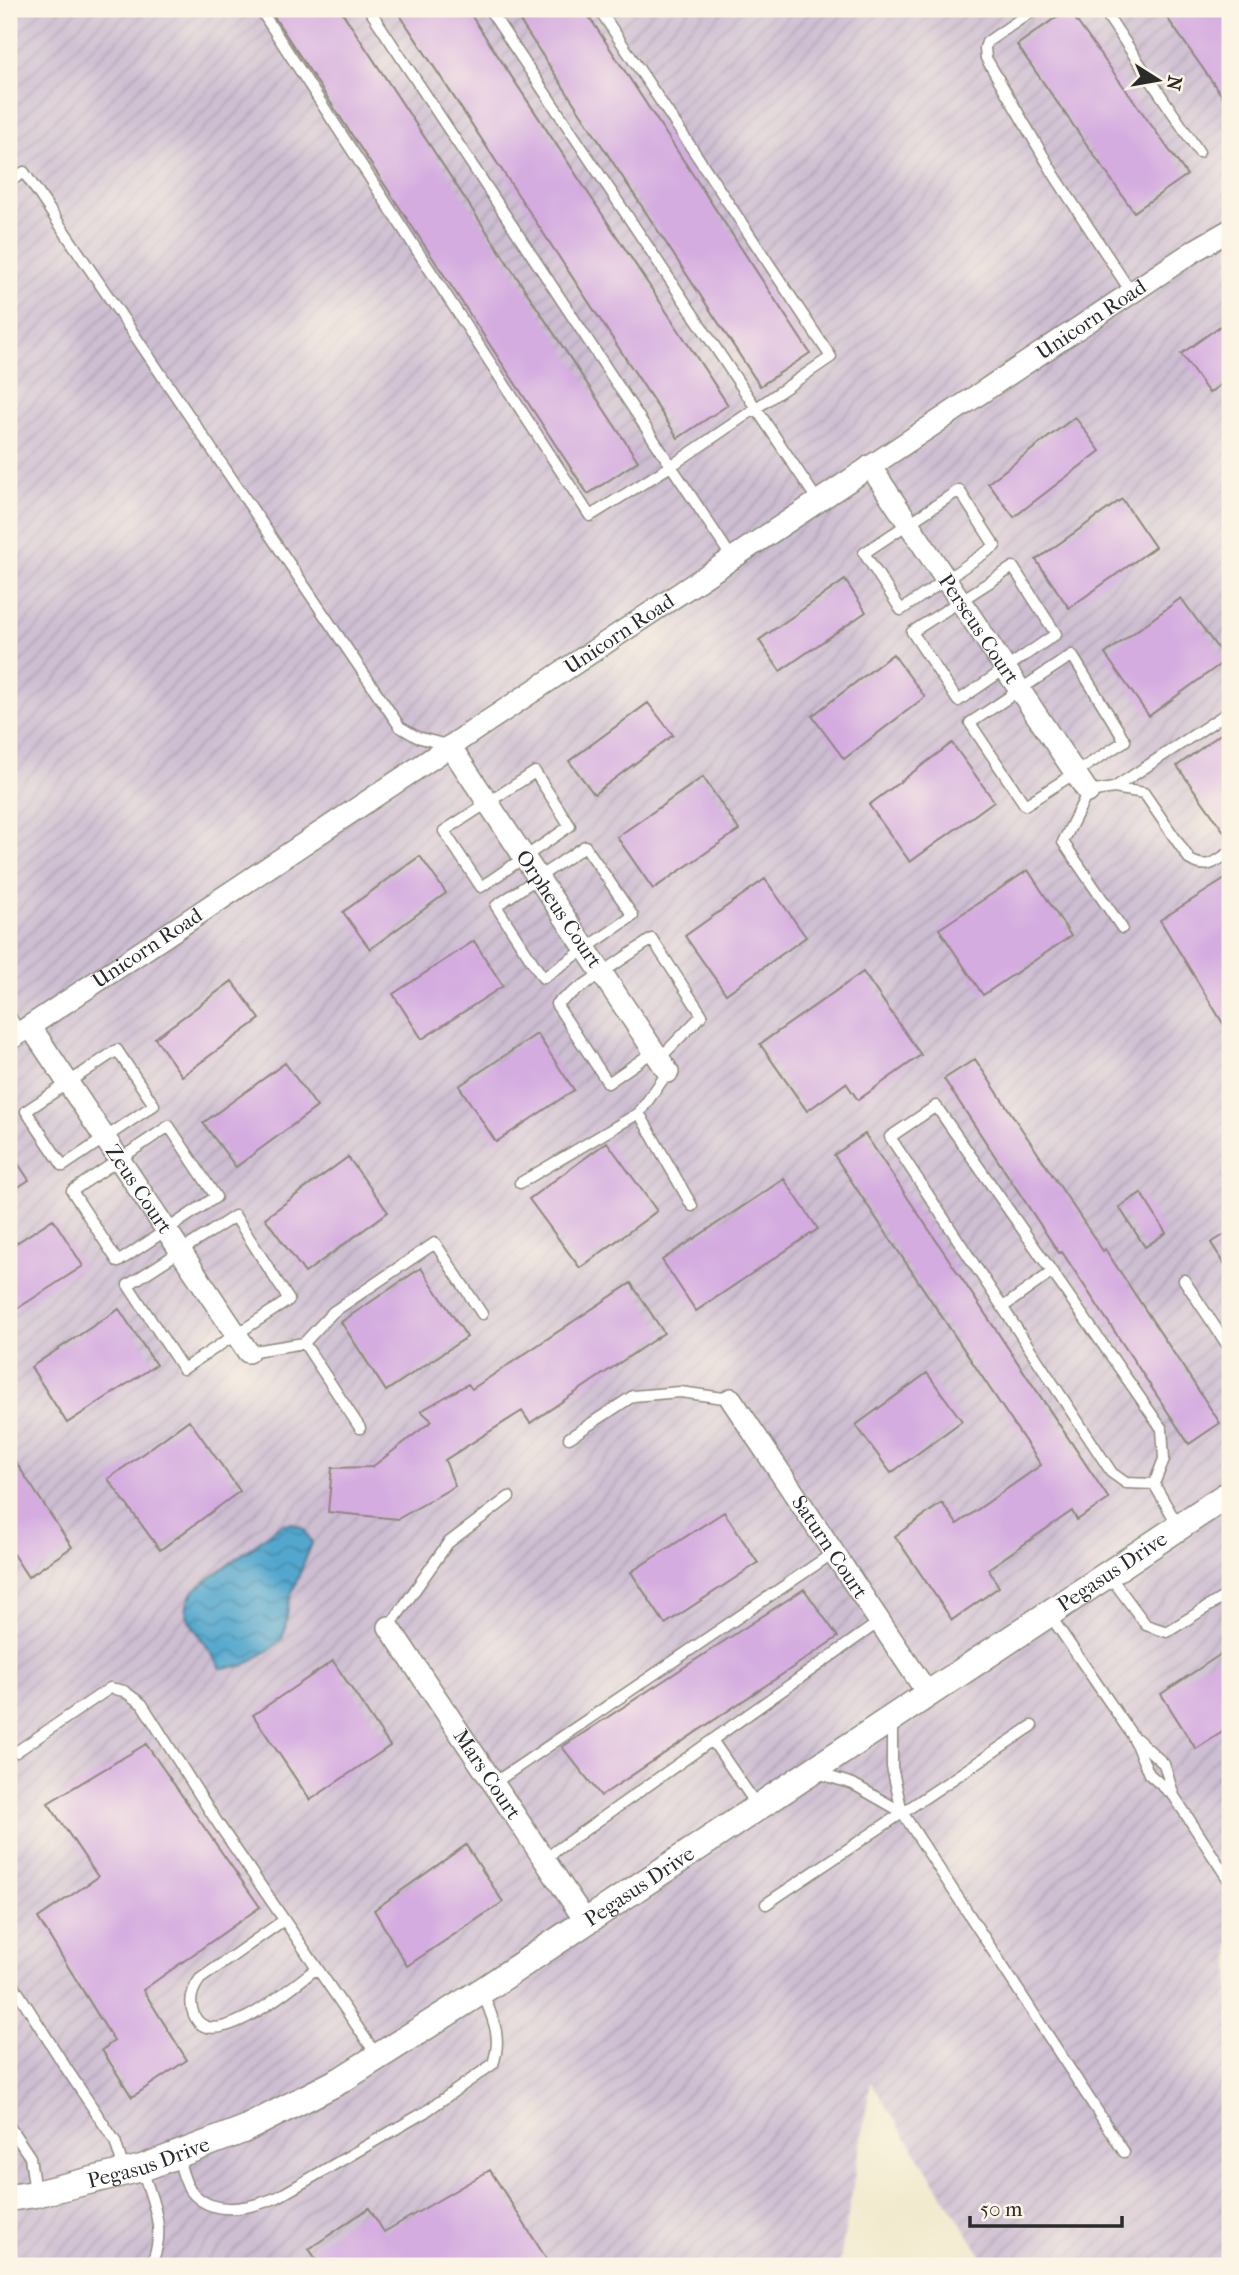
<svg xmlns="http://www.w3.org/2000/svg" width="1239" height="2275" viewBox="0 0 1239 2275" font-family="'IM FELL French Canon',serif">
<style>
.industrial{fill:url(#industrial-furrows)}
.water{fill:url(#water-waves);stroke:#3e697c;stroke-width:2}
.building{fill:#d4ace0}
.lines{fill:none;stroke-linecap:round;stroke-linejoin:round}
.service-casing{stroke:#8e8a7c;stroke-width:13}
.minor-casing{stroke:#8e8a7c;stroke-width:24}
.tertiary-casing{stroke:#8e8a7c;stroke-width:29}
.service{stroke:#fff;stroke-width:10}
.minor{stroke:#fff;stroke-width:21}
.tertiary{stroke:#fff;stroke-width:26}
.labels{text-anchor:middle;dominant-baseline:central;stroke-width:7;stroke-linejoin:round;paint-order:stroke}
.street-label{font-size:21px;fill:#2b2b2b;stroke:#fcf5e5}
</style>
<defs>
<pattern id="industrial-furrows" width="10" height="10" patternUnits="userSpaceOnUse" patternTransform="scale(1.75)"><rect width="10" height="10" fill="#cdbed2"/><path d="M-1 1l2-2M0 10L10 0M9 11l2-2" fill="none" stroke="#b0a3b4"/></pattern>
<pattern id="water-waves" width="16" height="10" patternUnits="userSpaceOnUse" patternTransform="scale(1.75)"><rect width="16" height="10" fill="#52a7ce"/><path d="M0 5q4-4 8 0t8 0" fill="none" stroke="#4488a7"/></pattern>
</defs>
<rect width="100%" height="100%" fill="#fcf5e5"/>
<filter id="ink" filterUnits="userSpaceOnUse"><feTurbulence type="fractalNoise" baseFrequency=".0143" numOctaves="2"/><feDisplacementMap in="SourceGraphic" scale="14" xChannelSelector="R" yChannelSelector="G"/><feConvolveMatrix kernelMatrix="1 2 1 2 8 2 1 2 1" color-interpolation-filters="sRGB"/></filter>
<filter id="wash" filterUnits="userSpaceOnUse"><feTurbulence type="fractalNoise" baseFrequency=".00686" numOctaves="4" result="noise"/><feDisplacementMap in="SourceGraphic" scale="28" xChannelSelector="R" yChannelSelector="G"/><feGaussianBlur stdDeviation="1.57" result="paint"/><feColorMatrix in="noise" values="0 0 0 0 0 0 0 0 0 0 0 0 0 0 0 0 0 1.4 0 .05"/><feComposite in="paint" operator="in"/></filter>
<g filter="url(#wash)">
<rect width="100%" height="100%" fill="#f1eace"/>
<!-- industrial -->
<path class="industrial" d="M9,9H1230V2266H988L871,2082L839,2266H9Z"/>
<!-- water -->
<path class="water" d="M292,1523L304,1529L312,1543L289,1600L285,1630L282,1639L272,1648L243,1666L221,1668L189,1620C184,1608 187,1602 193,1591L282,1524Z"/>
<g id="blocks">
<!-- building -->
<path class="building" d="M269,9H340L638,461L588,494Z
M396,9H467L728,405L678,438Z
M512,9H584L810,353L760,386Z
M1068,9L1187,175L1134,212L1017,45Z
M1161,9H1230V107Z
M1230,319V378L1209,393L1181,354Z
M1075,417L1100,451L1014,517L988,483Z
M1122,499L1155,547L1069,608L1036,560Z
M845,580L866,612L780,671L759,640Z
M1181,598L1226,660L1149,716L1105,654Z
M893,654L925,697L844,759L812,716Z
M648,703L673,735L594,794L569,761Z
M1230,727V840L1177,766Z
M952,743L994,801L910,862L869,805Z
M703,777L739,830L653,889L617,837Z
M420,856L446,893L370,949L343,912Z
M1028,870L1071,936L983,995L939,929Z
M1230,876V1035L1160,920Z
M765,879L806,937L726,994L685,936Z
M474,941L503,986L422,1039L393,994Z
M863,972L921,1055L858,1100L846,1083L807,1111L760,1044Z
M232,981L260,1019L182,1076L155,1038Z
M537,1034L574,1090L496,1142L459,1086Z
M975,1059L1103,1251L1105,1249L1220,1423L1189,1444L1062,1252L1059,1253L944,1079Z
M285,1063L317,1107L236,1167L203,1123Z
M865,1134L1109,1499L1077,1520L1072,1511L988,1569L999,1587L952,1620L895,1536L942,1503L957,1524L1041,1465L834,1155Z
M607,1142L657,1211L580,1268L529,1199Z
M9,1150L29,1180L9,1193Z
M348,1157L388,1212L305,1273L265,1218Z
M784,1179L818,1229L696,1311L662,1260Z
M1141,1193L1166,1233L1145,1247L1119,1207Z
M53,1219L83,1266L9,1314V1248Z
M1230,1231V1272L1211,1243Z
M421,1268L467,1337L386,1391L341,1322Z
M631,1283L664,1333L530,1423L522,1411L445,1460L455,1486L398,1519L328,1512L332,1468L372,1467L432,1421L421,1411L468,1384L472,1389Z
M119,1309L156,1365L67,1423L31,1367Z
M927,1373L962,1421L891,1473L856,1425Z
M189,1420L240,1491L160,1550L108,1479Z
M9,1452L72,1547L28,1577L9,1548Z
M724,1512L758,1563L665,1624L631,1572Z
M804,1589L838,1637L601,1796L562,1747Z
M1230,1648V1727L1196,1749L1161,1694Z
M333,1661L390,1746L310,1800L253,1715Z
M146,1744L260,1907L143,1990L187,2060L132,2097L102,2050L114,2041L38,1918L98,1877L48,1803Z
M466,1845L503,1902L407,1966L374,1910Z
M490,2170L551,2266H321L309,2249L369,2208L384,2232Z"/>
</g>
</g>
<g filter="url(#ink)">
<use href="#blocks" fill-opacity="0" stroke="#8e8a7c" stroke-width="2"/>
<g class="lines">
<defs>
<path id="service" d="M260,9L590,516L671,466L831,357L599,9
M369,9L732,558
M489,9L818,501
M1035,9L987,42L985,48L986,58L1055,176L1131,292
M1103,9L1199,152
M9,182L24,172L400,727L417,737L450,746
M959,490L995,546L901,610L864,553Z
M1013,567L1056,634L958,701L912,632Z
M1072,655L1125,741L1025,805L970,723Z
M535,772L570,826L481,887L444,831Z
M1114,788L1230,711
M585,846L633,916L543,978L496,906Z
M1122,928L1063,842L1088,792L1114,788L1144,793L1190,860C1208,870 1215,862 1230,852
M9,1015L20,1032
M117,1050L154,1105L63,1166L26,1111Z
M654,1051L608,1083L556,1004L652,939L702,1015L659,1059
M639,1113L692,1206
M169,1126L216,1197L118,1262L72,1191Z
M520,1183L639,1113L668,1072
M235,1216L289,1300L183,1369L128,1285Z
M1184,1280L1230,1349
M1003,1307L1052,1272
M304,1343L333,1312L435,1243L482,1314
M248,1352L304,1343L360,1428
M569,1438L633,1396L680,1392L731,1399
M1154,1484L1126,1483L1112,1473L890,1137L936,1106L1162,1429L1164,1459L1154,1484L1179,1527
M1217,1501L1230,1518
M1109,1575L1146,1625L1167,1632L1230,1593
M1049,1614L1132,1735L1149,1774L1174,1796
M389,1627L448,1543L509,1497
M892,1721V1767L902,1812L1124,2152
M1137,1739L1164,1764L1174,1796L1230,1882
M712,1740L758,1807
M16,1752L110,1688L124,1691L142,1704L215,1819L378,2057
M814,1772L853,1784L902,1812
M494,1783L833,1553
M544,1859L879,1622
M766,1904L1032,1726
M284,1920L200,1979C192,1990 188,2001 194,2015C212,2057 295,1984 317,1968
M9,1978L66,2068L115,2141L125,2173
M9,2126L30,2157L35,2193
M177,2155C181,2166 184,2183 191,2191C213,2218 251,2208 278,2197L425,2112L493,2064C503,2036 492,2017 482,1991
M142,2266L152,2262C167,2227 152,2203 142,2168"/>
<g id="minor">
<path id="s1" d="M870,466L1088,792"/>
<path id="s2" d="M450,746L668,1072"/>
<path id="s3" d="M30,1026L248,1352"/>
<path id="s4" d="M9,1040L1197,249L1230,230"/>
<path id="s5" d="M731,1399L928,1694"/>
<path id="s6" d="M389,1627L586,1922"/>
</g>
<g id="tertiary">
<path id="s7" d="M9,2198L35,2194L142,2168L243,2130L341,2080L482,1991L1230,1493"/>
</g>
</defs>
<!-- service casing -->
<use href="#service" class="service-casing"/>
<!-- minor casing -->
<use href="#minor" class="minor-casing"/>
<!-- tertiary casing -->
<use href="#tertiary" class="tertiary-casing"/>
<!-- service -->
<use href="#service" class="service"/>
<!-- minor -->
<use href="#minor" class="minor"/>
<!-- tertiary -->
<use href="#tertiary" class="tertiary"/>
</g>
</g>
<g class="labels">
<!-- street labels -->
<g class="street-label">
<text stroke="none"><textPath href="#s4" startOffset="1300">Unicorn Road</textPath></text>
<text stroke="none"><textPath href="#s1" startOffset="196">Perseus Court</textPath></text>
<text stroke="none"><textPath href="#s4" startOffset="733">Unicorn Road</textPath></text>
<text stroke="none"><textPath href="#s2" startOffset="196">Orpheus Court</textPath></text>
<text stroke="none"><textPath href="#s4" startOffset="166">Unicorn Road</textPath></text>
<text stroke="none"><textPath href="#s3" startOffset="196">Zeus Court</textPath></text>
<text stroke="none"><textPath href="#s5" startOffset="178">Saturn Court</textPath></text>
<text stroke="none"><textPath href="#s7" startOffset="1278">Pegasus Drive</textPath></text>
<text stroke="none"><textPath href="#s6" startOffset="177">Mars Court</textPath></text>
<text stroke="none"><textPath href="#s7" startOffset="710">Pegasus Drive</textPath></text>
<text stroke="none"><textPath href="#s7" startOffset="144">Pegasus Drive</textPath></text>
</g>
</g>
<!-- margin -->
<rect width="1239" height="2275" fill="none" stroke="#fcf5e5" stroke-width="35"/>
<!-- north arrow -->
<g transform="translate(1158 80) rotate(101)" stroke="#fcf5e5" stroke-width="5" paint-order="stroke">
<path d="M0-5L12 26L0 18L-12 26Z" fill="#2b2b2b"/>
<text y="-10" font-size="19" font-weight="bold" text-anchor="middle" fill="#2b2b2b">N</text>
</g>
<!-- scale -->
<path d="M970 2216v10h152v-10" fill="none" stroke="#2b2b2b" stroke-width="3.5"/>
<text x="980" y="2216" font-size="21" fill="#2b2b2b" stroke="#fcf5e5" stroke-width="5" paint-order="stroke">50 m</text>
</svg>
